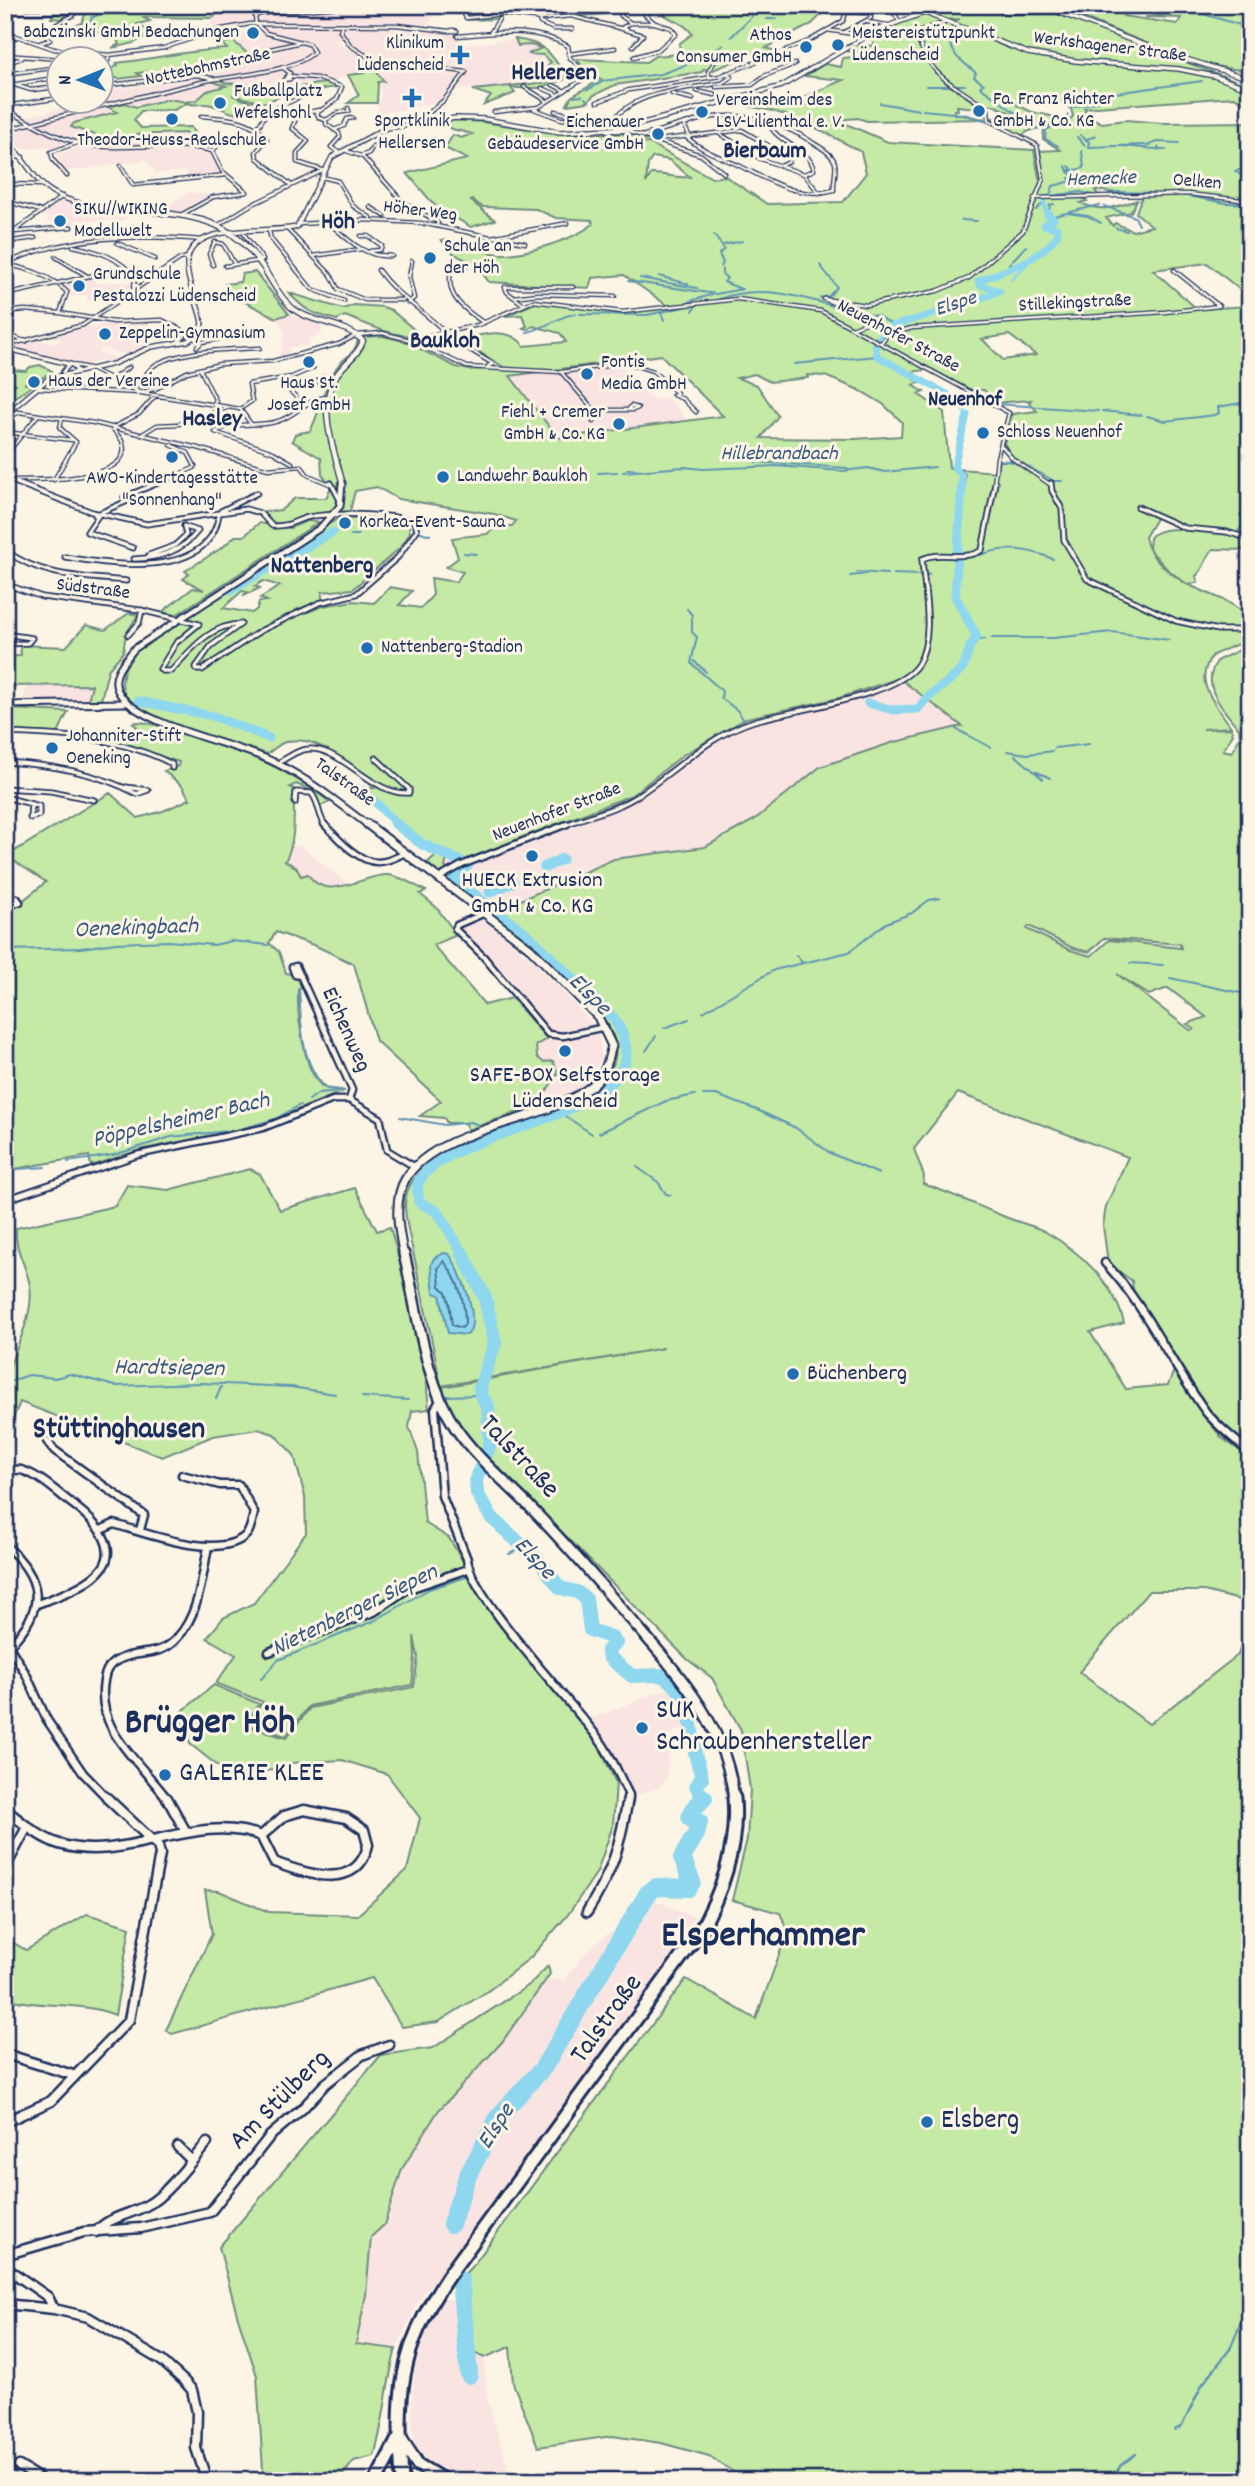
<svg xmlns="http://www.w3.org/2000/svg" width="1255" height="2486" viewBox="0 0 1255 2486" font-family="Dekko,sans-serif">
<style>
.built{fill:#f9e4e2}
.green{fill:#c4eaa5;stroke:#708c82;stroke-width:2;fill-rule:evenodd}
.water{fill:#8ed7ef;stroke:#6094b5;stroke-width:2}
.lines{fill:none;stroke-linecap:round;stroke-linejoin:round}
.shore{stroke:#497298;stroke-width:2}
.stream-far1{stroke:#6094b5;stroke-width:2}
.stream{stroke:#6094b5;stroke-width:2.5}
.canal{stroke:#8ed7ef;stroke-width:3.5}
.river-far5{stroke:#8ed7ef;stroke-width:5}
.river-far4{stroke:#8ed7ef;stroke-width:7}
.river-far3{stroke:#8ed7ef;stroke-width:9}
.river-far2{stroke:#8ed7ef;stroke-width:11}
.river-far1{stroke:#8ed7ef;stroke-width:14}
.river{stroke:#8ed7ef;stroke-width:18}
.minor-far4-casing{stroke:#1b2f5e;stroke-width:5}
.minor-far3-casing{stroke:#1b2f5e;stroke-width:7}
.minor-far2-casing{stroke:#1b2f5e;stroke-width:9}
.minor-far1-casing{stroke:#1b2f5e;stroke-width:11}
.minor-casing{stroke:#1b2f5e;stroke-width:13}
.tertiary-casing{stroke:#1b2f5e;stroke-width:6}
.secondary-far1-casing{stroke:#1b2f5e;stroke-width:6}
.secondary-casing{stroke:#1b2f5e;stroke-width:9}
.primary-far5-casing{stroke:#1b2f5e;stroke-width:6}
.primary-far4-casing{stroke:#1b2f5e;stroke-width:7}
.primary-far3-casing{stroke:#1b2f5e;stroke-width:9}
.primary-far2-casing{stroke:#1b2f5e;stroke-width:11}
.primary-far1-casing{stroke:#1b2f5e;stroke-width:14}
.primary-casing{stroke:#1b2f5e;stroke-width:17}
.motorway-casing{stroke:#1b2f5e;stroke-width:6}
.minor-far4{stroke:#fcf5e5;stroke-width:2.5}
.minor-far3{stroke:#fcf5e5;stroke-width:3.5}
.minor-far2{stroke:#fcf5e5;stroke-width:4.5}
.minor-far1{stroke:#fcf5e5;stroke-width:6}
.minor{stroke:#fcf5e5;stroke-width:8}
.tertiary{stroke:#fcf5e5;stroke-width:3.5}
.secondary-far1{stroke:#fcf5e5;stroke-width:3.5}
.secondary{stroke:#fcf5e5;stroke-width:5}
.primary-far5{stroke:#fcf5e5;stroke-width:3.5}
.primary-far4{stroke:#fcf5e5;stroke-width:4.5}
.primary-far3{stroke:#fcf5e5;stroke-width:5}
.primary-far2{stroke:#fcf5e5;stroke-width:7}
.primary-far1{stroke:#fcf5e5;stroke-width:9}
.primary{stroke:#fcf5e5;stroke-width:11}
.motorway{stroke:#fcf5e5;stroke-width:3.5}
.poi-dot{fill:#1f6fb2;stroke:#fcf5e5;stroke-width:2.5}
.labels{text-anchor:middle;dominant-baseline:central;stroke-width:6;stroke-linejoin:round;paint-order:stroke}
.far-poi-label{font-size:19px;fill:#1b2f5e;stroke:#fcf5e5;text-anchor:start}
.far-street-label{font-size:19px;fill:#1b2f5e;stroke:#fcf5e5}
.far-water-label{font-size:21px;font-style:italic;fill:#385982;stroke:#fcf5e5}
.far-quarter-label{font-size:21px;font-weight:bold;fill:#1b2f5e;stroke:#fcf5e5}
.poi-label{font-size:23px;fill:#1b2f5e;stroke:#fcf5e5}
.street-label{font-size:23px;fill:#1b2f5e;stroke:#fcf5e5}
.far-district-label{font-size:24px;font-weight:bold;fill:#1b2f5e;stroke:#fcf5e5}
.water-label{font-size:24px;font-style:italic;fill:#385982;stroke:#fcf5e5}
.near-street-label{font-size:28px;fill:#1b2f5e;stroke:#fcf5e5}
.near-poi-label{font-size:28px;fill:#1b2f5e;stroke:#fcf5e5;text-anchor:start}
.district-label{font-size:30px;font-weight:bold;fill:#1b2f5e;stroke:#fcf5e5}
.near-district-label{font-size:37px;font-weight:bold;fill:#1b2f5e;stroke:#fcf5e5}
</style>
<rect width="100%" height="100%" fill="#fcf5e5"/>
<filter id="ink" filterUnits="userSpaceOnUse"><feTurbulence type="fractalNoise" baseFrequency=".0143" numOctaves="2"/><feDisplacementMap in="SourceGraphic" scale="14" xChannelSelector="R" yChannelSelector="G"/><feConvolveMatrix kernelMatrix="1 2 1 2 8 2 1 2 1" color-interpolation-filters="sRGB"/></filter>
<g filter="url(#ink)">
<!-- built -->
<path class="built" d="M435,5L432,10L435,15L426,26L420,27L451,33L464,45L515,39L536,41L556,61L565,75L564,80L538,88L454,90L460,82L457,81L438,104H421L415,108L377,113L381,92L379,82L384,81L378,74L377,67L382,63L354,46L343,32L340,41L329,37L360,55L363,73L320,84L283,88L225,83L208,75L213,78L37,121L25,117L88,102H102L107,90L186,80L245,65L242,63L255,59L229,38L220,39L219,36L263,30L261,25H283L296,28L297,23H252L223,28L210,24L223,7Z
M211,81L228,85L207,91L197,100L186,102L169,99L136,107L125,103L109,108L119,112L76,130L98,136L186,133L193,145L209,148L208,151L222,173L220,175L188,179L185,171L156,174L146,160L65,172L56,154L87,145L78,142L53,150L47,147L24,149L5,139V131Z
M189,192L211,195L176,214L157,212Z
M63,199L99,209L132,213L122,222L91,221L67,226L45,221L50,217L37,216Z
M96,275L95,283L134,282L125,295H103L102,300H86L88,295L67,296L69,291L62,284Z
M289,314L321,325V336L310,338L308,346L290,347L289,354L279,357L285,333L276,318Z
M108,322H139L136,331L152,336L137,344L146,347L127,355L102,348L98,352L120,359L111,363L102,360L84,366L14,347L39,339L53,344L61,339L50,337L85,326L95,328Z
M617,361L653,399L668,397L688,421L558,438L509,376Z
M899,678L963,726L891,743L820,767L754,820L705,847L614,859L498,910L444,867L447,859L452,857L632,795L683,755L747,718L839,698Z
M93,685L88,700L22,701L27,686Z
M292,846H301L348,884L332,888L301,876L285,861Z
M478,918H482L537,964L598,1030L602,1056L597,1068L587,1084L565,1097L550,1101L544,1096L558,1073L548,1061H539L537,1058L536,1045L547,1039L549,1032L485,955L458,930V927Z
M669,1688L680,1700L690,1725L670,1734L667,1779L658,1788L632,1797L601,1733L590,1719Z
M653,1899L694,1917L678,1947L418,2302L396,2349L356,2344L366,2295L370,2237L384,2225L402,2169L438,2111L502,2042L544,1979L564,1980L585,1953L609,1932L632,1934Z
M443,2297L457,2302H466L471,2351L484,2358L487,2398L509,2471L457,2474L441,2472L428,2464L415,2444L411,2417L415,2359L428,2323Z"/>
<!-- green -->
<path class="green" d="M5,5L28,6L179,5L84,9L5,8Z
M240,5L223,7L213,18L142,17L150,21L135,25L151,31C141,43 127,45 112,48L119,44L116,38L77,25L82,23L85,14H67L62,19L51,18L54,13Z
M485,5H594L605,14L581,16L580,11L572,6L508,12L496,19L467,20L494,15L491,11L478,12Z
M662,5H831L812,24L766,48L778,52L774,54L759,51L711,71L704,69L702,72L615,85L594,95L587,102L567,105L571,97L601,79L589,75L577,59L646,62L655,56L678,54L680,43L692,34C686,23 671,21 662,13L667,9Z
M1051,5H1250V69C1210,76 1095,20 1051,5ZM1137,6L1181,11L1178,14L1145,17L1181,18L1177,24L1123,16L1120,7Z
M967,7H981L1011,13L1057,14L1250,86V105L1234,97L1083,108L1086,109L1084,113L1102,123L1126,120L1162,123L1250,122V195L1240,196L1250,201V298L1207,263L1153,270L1197,309L1250,306V538L1234,532L1186,528L1158,515L1145,537C1150,561 1169,572 1188,585L1167,569L1149,549C1149,547 1150,539 1150,538C1160,519 1233,535 1250,540V554L1244,550L1213,549C1205,558 1204,570 1196,576L1198,582L1189,585L1226,601L1250,616V632L1240,643L1213,655C1191,682 1216,704 1231,727L1203,729L1231,728L1233,734L1223,750L1232,752L1240,737L1239,729C1224,710 1198,686 1218,660L1250,645V1449L1229,1433L1207,1409L1135,1308L1132,1281L1108,1263L1103,1226L1106,1206L1128,1157L958,1093L914,1149L924,1176L923,1184C951,1193 976,1205 1003,1216C1016,1222 1032,1225 1044,1231C1078,1250 1115,1283 1124,1323L1090,1332L1126,1389L1168,1385L1175,1368L1203,1414L1222,1438L1250,1458V1586L1240,1600L1204,1591H1149L1079,1672L1149,1724L1238,1655L1250,1617V2481H747L709,2456L661,2443L612,2436L538,2447L513,2383L510,2347L484,2358L471,2351L466,2302L457,2282L474,2264L686,1979L756,2019L788,1930L780,1913L732,1900L747,1839L750,1789L741,1730L712,1678L687,1659L471,1440L453,1416L442,1387L664,1348L441,1386C433,1345 424,1305 416,1265C412,1246 406,1227 405,1207C402,1149 517,1128 558,1111C575,1103 604,1085 616,1073L612,1068C617,1055 617,1040 609,1027C603,1015 591,1005 582,994C536,944 478,907 427,863L436,855L402,829L376,798L365,789L374,788C352,768 318,732 285,742C279,744 272,751 267,754C237,743 144,721 127,698C118,686 123,668 131,658C139,648 166,625 179,622C183,620 190,622 195,621L185,617L337,519L401,518L408,521L410,533L401,547L353,589L322,592V600L296,610L300,615L323,606L353,601L374,603L390,587L412,591L399,605L421,608L433,595L431,578L456,582L463,572L446,567L458,558L452,538L487,534L498,525L512,526L516,521L494,514L398,499L377,487L355,491L350,511L306,516L295,523L276,524L262,512L281,510L295,498H326L331,487L322,474L321,458L292,441L295,434L310,431C321,411 322,389 335,370C341,359 356,354 358,340L354,337L383,336L404,341L456,367L469,370L505,368L460,340C480,335 509,325 524,346L566,342L560,333L533,326L529,329L523,328L527,326L522,315L504,316L538,302L616,313L671,308L624,275L592,278L589,288L489,282L476,265L454,254L441,240C461,239 480,253 500,254C525,255 575,239 593,224L592,220L556,218L536,209L482,207L473,200L471,201L495,220L471,227L435,206L407,173L467,159L445,148L453,135L461,138L472,134L452,129L441,120C485,119 522,130 565,133C595,136 622,128 649,140L610,145L649,143L712,178L725,176L767,204L843,202L866,173L861,152C825,132 793,113 752,107L772,99L821,107L819,98L806,96L843,80L805,76L825,64L841,67L843,58L865,56L863,53L845,51L856,44L873,46L874,40L865,39L885,28L921,16H928L967,29L1008,48L1033,53L999,43L950,22L960,19L947,20L935,16L938,12ZM944,78L982,104L993,105L1015,115L1009,119L990,118L1021,136C1032,126 1051,128 1065,119L1032,112L1013,103L1046,98L1070,106L1073,116L1066,124L1044,129L1043,139L1060,150L1040,151L1044,179L1039,178L1034,150L888,142L837,120L858,118L867,121L987,119L954,114V110H958L957,106L984,109L946,83ZM653,157L669,160L690,177C673,179 665,173 651,174L646,183L648,164ZM1095,190L1142,196L1136,213L1152,226L1133,231L1115,223L1113,226L1106,218L1131,212L1137,200C1116,207 1102,213 1081,203L1087,201L1082,198H1047L1099,197ZM1009,335L1036,355L1003,360L982,339ZM661,355L723,416L558,438L510,376ZM931,369L971,390H984L989,396L984,398L993,403L1031,400L1029,402L1037,411L1012,414L1004,443L1011,455L1031,474C1020,467 1013,457 999,462L998,472L958,469L965,474L963,499L964,475L949,467L944,412L918,394L924,392L913,385L920,383L905,373ZM755,374L770,382L808,378L807,375L825,376L859,390L883,404L902,422L901,436L855,439L761,438L778,416L757,385L737,378ZM263,581L280,586L260,598L267,601L259,602L257,609L252,613L223,608L242,591L247,592L243,596L260,588L255,586ZM899,678L962,726L891,743L820,767L754,820L705,847L614,859L498,910L445,867L447,859L452,857L462,861L632,795L683,755L747,718L839,698ZM1029,926L1073,948L1089,952L1104,938L1180,944L1181,948L1109,940L1091,956L1070,950L1027,929ZM1117,974L1149,995L1168,988L1206,1017L1187,1024L1194,1029L1190,1030Z
M515,39C544,43 550,51 565,75L564,80L538,88H511L515,93L484,105L491,96L473,90L548,82V65L551,62L543,55L528,54L542,48L530,45L518,46Z
M233,41L255,60L205,74L190,75L185,71L152,75L147,72L137,73L141,76L118,79L102,71L111,69L118,65L116,63C154,59 189,50 227,49L222,43Z
M363,56L382,63L377,67L378,74L384,81L378,82L377,103H348L359,95L348,75L364,73Z
M220,79L225,83C250,83 274,91 299,87C312,86 326,79 337,87L284,95L263,103L232,95L257,105L258,109C228,122 224,103 203,104C196,104 194,106 187,103L174,110L141,111L134,120L141,128L191,127L201,146L193,145L186,133L98,136L71,127L74,123L117,112L108,107L125,103L136,107L169,99L186,102L197,100L207,91L226,86L211,81Z
M255,272L289,314L276,318L228,293L225,284L240,282L242,274Z
M289,293L343,309L354,305L383,307L391,310L416,331L418,336C392,337 369,325 345,316L337,320C312,313 306,312 289,293Z
M40,365L52,371L42,378L28,377L25,384L34,385L5,403V391L16,384L5,379L10,370L26,371L30,367Z
M307,521L319,522L176,615L162,612L193,588L204,590L183,579L189,574L185,571L223,547L235,536H244L259,523L290,528Z
M129,613L138,615L126,634L123,652L108,670L101,700H88L92,685L5,686V665L9,658L21,655L20,645L66,647L86,625L105,630Z
M9,709L68,712L57,735L5,733V714Z
M137,722C151,722 169,729 184,733C239,748 286,768 330,802L318,807C318,792 308,789 296,784L290,787L294,789C293,812 297,840 285,861L296,867L301,876L308,874C326,903 361,876 385,875C397,874 415,886 426,891L420,894L436,907L457,935L433,945L485,1005L512,998L547,1039L536,1045L537,1057L543,1062L553,1061L558,1073L544,1095L550,1101L467,1130L466,1123H447L444,1118L420,1116L441,1101L376,1041L354,964L316,946L276,932L269,943L279,952L286,973L298,976L304,988L298,989C297,1011 303,1076 325,1088C332,1091 340,1088 344,1091L258,1126L144,1149L91,1166L89,1156L14,1169L13,1174L5,1172V915L46,882L5,855V848L13,852L110,793L138,818L163,811L190,799L182,786L164,771L178,766L179,762L116,743L137,727L133,723Z
M250,1169L260,1174L280,1210L355,1188L377,1231L390,1227C407,1286 424,1347 429,1409L412,1411L409,1427L418,1452L425,1523L449,1538L463,1561L466,1574L490,1608L564,1697L597,1742L616,1783L613,1825L597,1872L567,1916L531,1957L488,1991L438,2022L402,2027L372,1978L172,2034L166,2030L212,1934L205,1890L219,1891L269,1912L358,1915L407,1870L420,1818L387,1774L342,1760L292,1763L257,1774L224,1771L190,1744L179,1714L214,1685L259,1704L244,1725L286,1738L310,1708L414,1687L418,1657L414,1636L415,1657L412,1685L309,1706L286,1736L246,1724L263,1702L216,1683L236,1655L207,1638L223,1618L254,1603L306,1533L305,1497L294,1455L274,1434L258,1429L213,1436L162,1457L20,1402L5,1438V1366L10,1365C19,1341 34,1313 30,1286C27,1266 14,1250 16,1228L115,1206L127,1185L168,1190Z
M87,1914L130,1927L115,2015C82,2001 41,2009 5,1998V1938L26,1950Z
M548,1966L550,1974L502,2042L438,2111L402,2169L384,2225L371,2237L366,2295L356,2344L396,2349C386,2384 385,2421 374,2456L354,2461L338,2481H259L263,2470L257,2376L238,2318L219,2247L381,2055L433,2048L529,1985Z"/>
<!-- water -->
<path class="water" d="M444,1253L449,1254C460,1269 482,1321 467,1335L448,1333L440,1295L434,1293L431,1265L434,1258Z"/>
<g class="lines">
<!-- shore -->
<path class="shore" d="M444,1261C458,1279 465,1301 465,1324L462,1328L452,1325L449,1302L446,1292L440,1286L438,1268Z"/>
<!-- stream-far1 -->
<path class="stream-far1" d="M129,5L140,9
M1139,6L1162,8
M107,10L118,5
M1200,13L1250,28
M91,18L102,13
M767,19H777
M91,27L89,22L92,20
M731,37L752,16L743,5
M950,45L957,57L976,73L974,77L984,84
M698,60L723,45
M602,81L661,74L696,61
M955,85H965
M982,85L980,87L1017,114
M926,86H950
M587,90L602,82
M574,97L582,96
M585,98L589,102
M880,103L919,110
M1069,108L1096,102L1108,94L1202,81
M923,110L963,114L988,121
M1018,115V118L1025,121
M993,121L1021,120
M1027,122L1038,129
M1050,127L1063,122L1068,115
M1050,128L1046,130L1045,139L1058,146
M1080,135L1089,142L1088,147L1145,145
M1077,137L1085,146
M1087,139L1096,136
M1122,146L1166,150
M1147,146L1157,142L1179,143
M1158,147L1160,149
M1082,151L1084,168L1068,172L1075,177L1069,178L1072,181L1053,186L1050,196L1081,192L1097,196
M1066,166L1068,172
M1244,169L1235,171L1250,181
M1068,171L1072,169L1069,166
M1074,176L1087,175
M1075,177H1087
M1106,195L1118,192L1153,193
M1182,195L1226,203L1250,204
M1040,206L1044,204
M1104,206L1135,217L1139,225
M1036,210L1039,207
M1049,213L1050,205L1054,204
M1067,213L1088,216L1101,223
M1050,217L1099,205
M962,220L977,221
M1116,228L1127,231
M714,235L724,249L719,254L723,263L721,267
M723,245L742,241
M820,265L837,287L829,296L820,298
M1013,265L1009,264L1026,246
M722,269V274L727,278L724,282L741,289
M659,276L688,284
M640,278L697,288
M628,281L716,294
M716,294L742,289
M719,299C764,283 806,298 850,311
M690,301L711,295
M693,311L696,305
M661,313L664,320
M860,313L878,316L894,326
M580,314L647,315L689,306
M527,332C545,329 562,314 576,314
M794,364L877,356
M997,404L1098,411
M1240,404H1250
M1102,411L1141,415
M1147,416L1165,421L1215,415L1219,413L1218,407L1247,402L1246,396L1250,394
M1000,460L1013,462
M755,462L847,468L848,471
M1020,462L1054,481H1062
M627,469L643,470
M623,472L684,467L703,469L776,466L843,471L868,468L885,472L935,467
M598,473L617,472
M1245,512L1240,515L1245,521L1238,532L1247,536
M418,531L430,535
M351,535H358
M464,553L476,554
M980,555C1004,546 1030,549 1053,559
M957,558L975,556
M857,572L887,574
M894,574L921,575
M927,575L930,574
M850,576L866,574
M687,609L692,615V632L697,637L691,663L722,691L721,698L737,710L745,722
M991,638H1053L1112,632L1169,640
M972,641L986,639
M694,661L706,672
M181,712L190,711
M956,729L990,747
M1054,748L1089,744
M1007,751L1028,754L1053,751
M1015,755L1043,779
M1035,771L1050,778
M5,950L81,948L116,943L169,941L214,945L231,941L268,945
M796,955L802,962
M1130,963L1163,965
M1170,978L1250,995
M299,988C301,1021 300,1064 326,1088L343,1091
M703,1012L774,970L849,952L886,923L912,913L929,900L940,898
M664,1028L689,1019
M646,1051L656,1036
M627,1058L630,1057
M703,1095H716L757,1110L796,1128L830,1153L879,1174
M309,1100L319,1093L338,1091
M559,1112L592,1134
M400,1117L445,1125L471,1122L481,1126
M599,1133L666,1101L695,1095
M68,1162L114,1155L171,1137L237,1130L275,1119L300,1105
M637,1167L658,1182L666,1194L671,1195
M5,1170L45,1167
M5,1383L29,1375L55,1378L70,1374L115,1386L201,1383L291,1387L335,1394
M446,1396L480,1395
M362,1397L408,1400
M216,1399L221,1387
M509,1554L524,1548
M261,1679L278,1660L374,1621L429,1589L466,1577"/>
<!-- stream -->
<path class="stream" d="M1175,2430L1182,2426L1202,2385L1230,2349L1250,2300
M1111,2481L1121,2465L1136,2454"/>
<!-- canal -->
<path class="canal" d="M1012,279L1030,260"/>
<!-- river-far5 -->
<path class="river-far5" d="M1047,215L1043,199L1050,196"/>
<!-- river-far4 -->
<path class="river-far4" d="M947,394L877,356L875,342L891,326L955,308L1000,291L980,285L978,281C1007,269 1040,261 1058,234L1057,228L1044,225L1054,219L1047,215L1049,213
M949,396L964,409
M961,485L962,476L954,467L967,415"/>
<!-- river-far3 -->
<path class="river-far3" d="M230,590L333,532
M138,701L213,716L269,738
M868,703L893,710L918,709C929,691 951,684 963,667C969,656 967,646 977,637L955,596L962,483
M364,790L398,826"/>
<!-- river-far2 -->
<path class="river-far2" d="M396,824L422,844L468,865L454,879L489,906
M545,867L562,859
M490,892L513,882
M464,1256L438,1212L419,1202C418,1195 416,1187 419,1181C452,1122 680,1118 614,1019L529,936L493,909"/>
<!-- river-far1 -->
<path class="river-far1" d="M463,1254L485,1298L495,1343L480,1387L481,1395L488,1406L490,1444L476,1480L477,1493L491,1517L541,1563L560,1588L577,1592L586,1599L590,1630L611,1637L616,1643L607,1650L609,1657L632,1676L661,1675C692,1690 690,1723 695,1752C696,1761 701,1770 702,1779L696,1785L703,1800"/>
<!-- river -->
<path class="river" d="M451,2224L467,2177L499,2116L543,2068L648,1893L656,1887L688,1888L692,1882L682,1858L696,1834L699,1822L690,1818L694,1808L704,1798
M460,2280L469,2375"/>
<defs>
<path id="minor-far4" d="M612,5L621,9V16L631,23
M645,5L652,10L645,15L655,23
M889,5L899,21
M539,12H576L571,16
M847,12L869,13
M466,18L502,14L542,19L571,16L619,28
M466,18L462,10L471,5
M539,19L540,23L554,29H572
M867,22L887,25
M256,24L255,16L264,13L353,6L346,7
M342,25L340,31L351,46L375,61L466,72L444,100L424,117L426,120
M623,27L631,23H653
M627,29L619,28L643,35L633,46
M453,30L457,31H449Z
M827,30L866,36
M5,32L54,49L109,55L164,48L217,30L250,24L397,25L449,31
M491,32L499,19
M844,32L871,18L869,11H892
M457,36C495,33 534,26 568,46L570,58L588,76L539,107L494,112
M5,43L17,37
M40,43L50,40L42,32L74,15
M266,50L301,42
M786,50L809,41L843,21L849,5
M568,54L615,48
M5,55L74,60
M634,57L658,50L676,34L671,28L655,23
M102,63L108,61L109,55
M5,64L22,58
M282,67L290,73L284,80L290,79L288,77
M5,74L60,67
M289,76L317,78L342,87L337,99L317,113L319,118L326,120V124L339,133L340,137L331,147L338,152
M102,77L110,76
M710,78L708,72L715,61
M15,85L31,90L60,87
M553,85L565,91
M5,86L60,77
M102,86L197,75L216,79
M524,87L547,101
M716,87L752,85L764,76L795,64
M542,88L558,95
M697,91L715,95
M672,94L693,99
M597,102L629,90L720,76L771,56
M5,106L60,98
M5,109C33,124 62,142 94,146C134,150 173,141 212,151
M534,109L561,119L615,121
M319,110L298,114L292,128L308,141L297,153V162L322,170
M555,111L586,119L587,123
M201,116C225,118 252,118 267,139L256,152L257,158L291,185
M326,120L337,113L349,111L348,108
M774,125L772,129C784,147 808,146 814,170L804,174
M258,127L267,112L301,97H298
M5,130C69,114 133,98 197,83C228,75 292,74 314,52L309,44L266,33L256,24
M334,130L344,126L347,119L353,118
M607,131H628
M720,134L761,159L804,174L819,193
M642,136L689,122
M686,137C702,151 721,157 740,166C771,181 798,200 834,190C833,182 837,169 835,163C833,155 822,148 815,144C777,118 728,107 684,125L690,137
M218,139H224L223,141Z
M657,140L742,130L786,156L789,162L781,166
M344,150L363,157L403,202L438,222L437,225
M212,151L223,141
M360,156L369,153L373,146
M5,158L23,157
M121,166L133,185L226,175
M724,173L701,155L633,133L614,119C638,90 688,89 722,83L731,77L726,73
M67,176L53,160L51,152L77,143
M322,177L338,181L353,206L371,218
M5,184L43,185
M1034,198L1188,194L1250,201
M5,201L41,211
M370,207L385,216
M179,216L213,197L247,192L222,171L212,151
M328,222C346,238 366,259 392,256L378,255
M220,224L247,207L326,169
M300,224L364,220L421,223L491,237L568,223
M288,230L331,275L338,289L365,300H403
M269,231L271,239L312,289L344,301
M14,232L71,227
M361,236H368L382,246L380,250L370,251
M494,237L525,243
M5,238L63,196
M5,242L35,238
M117,243L155,259
M73,246C97,251 120,257 135,278L134,288L137,290
M313,256L362,249
M56,257L87,276
M5,264C64,235 137,234 202,240
M5,264C28,269 50,275 67,292L60,313
M213,265L209,254L215,242L223,244L234,263
M225,266L263,260L244,234
M467,266L451,271C445,297 465,310 484,323
M378,270C397,297 422,309 445,332
M1174,270L1219,306
M5,295L112,271
M513,297L538,294L615,296
M408,303L414,298L409,277L412,261
M524,305L507,292L505,287H573
M5,312L25,310L60,313L114,322L162,320L184,331L185,336L177,342
M852,328L868,322L870,318L824,299L866,305L937,291L969,278L1023,231L1043,179L1037,145L989,120L988,110C953,81 934,84 916,35L924,29L948,22
M5,333L26,342
M194,338L202,342L197,347
M410,340L467,367L561,372L627,363L653,371L677,393L673,395L683,399L696,412
M454,340L493,364L488,366
M202,342L219,339L220,335
M881,343L887,335L912,328L1165,312L1219,306
M5,346L83,325L180,259L188,257
M73,365L89,368
M91,369L141,393L240,409
M200,369L216,401L214,403
M561,372L594,410H633L638,408L631,406L629,409
M115,377L129,367
M37,388L140,393L157,388L187,372L220,364L273,361L339,344L357,335L382,333L410,340L478,325L533,301L622,312L738,299L821,311L1009,413L997,458L994,485
M132,388C143,382 146,371 155,365C181,350 231,349 260,348
M302,403L289,390L314,384L323,377
M240,409L252,401L249,384L292,377L313,368
M240,409L251,424
M5,410L94,423L198,448L268,469L301,466L308,475L332,485
M5,419L18,413
M593,422L597,411
M5,432L72,440
M141,435L157,425L179,424L227,408
M171,445L188,453L195,466
M1001,445L1013,459L1051,485
M5,456L38,415
M292,463L273,452L215,432C234,421 255,427 275,422C298,416 302,400 330,396
M5,478L21,485
M16,480C36,480 138,482 122,441C120,437 115,432 112,428L139,414L156,395
M54,480L76,442L60,428L62,418
M154,485L194,468"/>
<path id="minor-far3" d="M331,483L341,502
M1051,483L1052,491L1062,509L1064,540L1087,579L1176,621L1218,630H1250
M1138,507L1185,528L1227,532L1250,539
M221,511L257,493
M95,515L130,500L124,497L158,483
M98,516L87,532L133,548
M5,550C40,577 83,577 126,581
M149,555L174,546L186,535L184,526
M65,557C110,565 211,581 219,513
M134,559C159,558 182,552 198,531L186,527
M5,584L42,597L140,610L199,624L176,643L160,669L162,671H171C191,650 209,625 241,624L211,646L196,667L197,670H202L260,631L319,603L356,594L398,557L417,530L414,521C392,514 331,512 309,517C292,521 293,526 272,526L260,513L246,509L147,524L92,512L17,483
M5,634L32,638L28,643L5,644
M128,635L139,623L142,610
M5,733C63,735 119,737 172,764V768
M5,762C52,765 95,772 137,794L148,790L126,787
M278,763C286,759 294,752 303,750C338,741 370,796 409,793V789L376,758
M5,788L51,791L94,800
M5,797L39,806V815L30,818L31,804
M295,803L296,792L311,793C320,802 317,815 326,826
M563,826C586,816 616,810 637,796C676,771 709,735 754,721C792,710 898,697 918,664C935,636 924,591 922,559C942,550 963,562 982,550L995,483"/>
<path id="minor-far2" d="M324,824C336,837 359,863 378,862C388,862 397,857 405,853
M439,878L462,865L567,824
M5,896L17,898L20,902L5,907
M485,913L457,925L455,929L483,956L548,1034L563,1036L605,1027
M296,966L352,1090L349,1100
M296,966L292,967L295,975L301,976
M5,1200L137,1155L263,1128L333,1100H349L380,1118L387,1150L415,1167"/>
<path id="minor-far1" d="M1105,1263C1145,1305 1171,1364 1206,1412C1218,1427 1236,1440 1250,1453
M441,1399L435,1409L442,1496L467,1559C471,1597 571,1701 598,1738C611,1754 619,1776 629,1795L628,1800
M47,1441L54,1450L144,1515L140,1530
M5,1469C10,1470 16,1469 21,1470C40,1475 60,1495 75,1506C142,1559 95,1584 37,1604
M101,1530L114,1524C146,1533 221,1562 247,1534C251,1529 252,1520 254,1513L239,1485H220L182,1475
M5,1545C43,1578 47,1608 10,1645
M5,1640L26,1674L47,1720L83,1773L109,1800
M269,1652L374,1612L406,1590L468,1569
M168,1800C142,1763 95,1732 104,1681C105,1672 109,1664 118,1660C139,1649 158,1659 177,1638C199,1615 202,1577 208,1547"/>
<path id="minor" d="M167,1798L186,1832
M5,1809C22,1822 38,1837 59,1844C125,1865 194,1811 261,1836
M304,1810L346,1818L364,1830L368,1845C358,1892 305,1874 274,1862L261,1836L284,1816Z
M5,1868L26,1829
M587,1912C614,1868 619,1849 628,1798
M5,2054L73,2075
M5,2122L51,2101L129,2020L160,1854L158,1846L107,1798
M178,2147L191,2160
M96,2232C109,2216 131,2215 149,2204C166,2195 193,2159 207,2143
M5,2255L84,2232L141,2228L210,2212L270,2136L302,2109L325,2084L362,2055L389,2045
M5,2267L48,2297L54,2309L88,2317L162,2361L184,2381L192,2390L197,2412L196,2448L207,2481
M5,2304L54,2309
M19,2466L43,2481"/>
<path id="tertiary" d="M5,348L73,365L77,371
M63,372L68,366"/>
<path id="secondary-far1" d="M909,5L919,12
M932,12L970,5
M930,15L1028,53L1076,61L1179,69L1214,76L1250,89
M5,415L48,379L113,364L151,347L188,341L200,332L202,323C199,304 187,285 187,265C187,220 269,234 297,227L332,157L386,128L456,118L484,119L560,132L625,128L782,86L877,30L921,14"/>
<path id="secondary" d="M5,705L125,703"/>
<path id="primary-far5" d="M5,141C22,153 29,173 44,186C75,213 138,208 177,215"/>
<path id="primary-far4" d="M163,213C209,218 237,228 263,267C271,280 279,296 291,307C311,324 343,321 363,341C358,356 344,363 336,376C316,408 335,452 343,485"/>
<path id="primary-far3" d="M342,483L340,506L320,528L134,649C125,661 110,675 118,691C137,727 238,743 276,763C310,780 339,803 369,826"/>
<path id="primary-far2" d="M367,824L530,948L598,1017L612,1046C609,1055 607,1069 601,1076C591,1090 572,1099 557,1105C513,1125 433,1135 406,1178C392,1200 399,1233 404,1256"/>
<path id="primary-far1" d="M404,1254C418,1311 423,1377 455,1427C476,1458 506,1482 531,1508C565,1543 596,1579 627,1615C675,1670 727,1724 734,1800"/>
<path id="primary" d="M401,2439L418,2465L445,2481
M376,2481L398,2439
M402,2481C397,2393 398,2351 448,2276L699,1933C723,1891 738,1847 734,1798
M582,2481H630"/>
<path id="motorway" d="M981,5L1007,12L1048,11
M1040,5L1157,50L1250,79
M966,6H984
M5,12L127,11L217,5"/>
</defs>
<!-- minor-far4 casing -->
<use href="#minor-far4" class="minor-far4-casing"/>
<!-- minor-far3 casing -->
<use href="#minor-far3" class="minor-far3-casing"/>
<!-- minor-far2 casing -->
<use href="#minor-far2" class="minor-far2-casing"/>
<!-- minor-far1 casing -->
<use href="#minor-far1" class="minor-far1-casing"/>
<!-- minor casing -->
<use href="#minor" class="minor-casing"/>
<!-- tertiary casing -->
<use href="#tertiary" class="tertiary-casing"/>
<!-- secondary-far1 casing -->
<use href="#secondary-far1" class="secondary-far1-casing"/>
<!-- secondary casing -->
<use href="#secondary" class="secondary-casing"/>
<!-- primary-far5 casing -->
<use href="#primary-far5" class="primary-far5-casing"/>
<!-- primary-far4 casing -->
<use href="#primary-far4" class="primary-far4-casing"/>
<!-- primary-far3 casing -->
<use href="#primary-far3" class="primary-far3-casing"/>
<!-- primary-far2 casing -->
<use href="#primary-far2" class="primary-far2-casing"/>
<!-- primary-far1 casing -->
<use href="#primary-far1" class="primary-far1-casing"/>
<!-- primary casing -->
<use href="#primary" class="primary-casing"/>
<!-- motorway casing -->
<use href="#motorway" class="motorway-casing"/>
<!-- minor-far4 -->
<use href="#minor-far4" class="minor-far4"/>
<!-- minor-far3 -->
<use href="#minor-far3" class="minor-far3"/>
<!-- minor-far2 -->
<use href="#minor-far2" class="minor-far2"/>
<!-- minor-far1 -->
<use href="#minor-far1" class="minor-far1"/>
<!-- minor -->
<use href="#minor" class="minor"/>
<!-- tertiary -->
<use href="#tertiary" class="tertiary"/>
<!-- secondary-far1 -->
<use href="#secondary-far1" class="secondary-far1"/>
<!-- secondary -->
<use href="#secondary" class="secondary"/>
<!-- primary-far5 -->
<use href="#primary-far5" class="primary-far5"/>
<!-- primary-far4 -->
<use href="#primary-far4" class="primary-far4"/>
<!-- primary-far3 -->
<use href="#primary-far3" class="primary-far3"/>
<!-- primary-far2 -->
<use href="#primary-far2" class="primary-far2"/>
<!-- primary-far1 -->
<use href="#primary-far1" class="primary-far1"/>
<!-- primary -->
<use href="#primary" class="primary"/>
<!-- motorway -->
<use href="#motorway" class="motorway"/>
</g>
</g>
<!-- markers -->
<g class="poi-dot">
<circle cx="253" cy="33" r="7"/>
<circle cx="838" cy="45" r="7"/>
<circle cx="806" cy="47" r="7"/>
<path d="M456.5 44.5h7v7h7v7h-7v7h-7v-7h-7v-7h7z"/>
<path d="M408.5 87.5h7v7h7v7h-7v7h-7v-7h-7v-7h7z"/>
<circle cx="220" cy="103" r="7"/>
<circle cx="979" cy="111" r="7"/>
<circle cx="702" cy="112" r="7"/>
<circle cx="172" cy="119" r="7"/>
<circle cx="658" cy="134" r="7"/>
<circle cx="60" cy="221" r="7"/>
<circle cx="430" cy="258" r="7"/>
<circle cx="79" cy="286" r="7"/>
<circle cx="105" cy="334" r="7"/>
<circle cx="309" cy="362" r="7"/>
<circle cx="587" cy="374" r="7"/>
<circle cx="34" cy="382" r="7"/>
<circle cx="619" cy="424" r="7"/>
<circle cx="983" cy="433" r="7"/>
<circle cx="172" cy="457" r="7"/>
<circle cx="443" cy="477" r="7"/>
<circle cx="345" cy="523" r="7"/>
<circle cx="367" cy="648" r="7"/>
<circle cx="52" cy="748" r="7"/>
<circle cx="532" cy="856" r="7"/>
<circle cx="565" cy="1051" r="7"/>
<circle cx="793" cy="1374" r="7"/>
<circle cx="642" cy="1728" r="7"/>
<circle cx="165" cy="1775" r="7"/>
<circle cx="927" cy="2122" r="7"/>
</g>
<g class="labels">
<!-- far-poi labels -->
<g class="far-poi-label">
<text x="239" y="33" text-anchor="end">Babczinski GmbH Bedachungen</text>
<text x="852" y="34">Meistereistützpunkt<tspan x="852" dy="22">Lüdenscheid</tspan></text>
<text x="792" y="36" text-anchor="end">Athos<tspan x="792" dy="22">Consumer GmbH</tspan></text>
<text x="444" y="44" text-anchor="end">Klinikum<tspan x="444" dy="22">Lüdenscheid</tspan></text>
<text x="234" y="92">Fußballplatz<tspan x="234" dy="22">Wefelshohl</tspan></text>
<text x="993" y="100">Fa. Franz Richter<tspan x="993" dy="22">GmbH &amp; Co. KG</tspan></text>
<text x="716" y="101">Vereinsheim des<tspan x="716" dy="22">LSV-Lilienthal e. V.</tspan></text>
<text x="412" y="122" text-anchor="middle">Sportklinik<tspan x="412" dy="22">Hellersen</tspan></text>
<text x="644" y="123" text-anchor="end">Eichenauer<tspan x="644" dy="22">Gebäudeservice GmbH</tspan></text>
<text x="172" y="141" text-anchor="middle">Theodor-Heuss-Realschule</text>
<text x="74" y="210">SIKU//WIKING<tspan x="74" dy="22">Modellwelt</tspan></text>
<text x="444" y="247">Schule an<tspan x="444" dy="22">der Höh</tspan></text>
<text x="93" y="275">Grundschule<tspan x="93" dy="22">Pestalozzi Lüdenscheid</tspan></text>
<text x="119" y="334">Zeppelin-Gymnasium</text>
<text x="601" y="363">Fontis<tspan x="601" dy="22">Media GmbH</tspan></text>
<text x="48" y="382">Haus der Vereine</text>
<text x="309" y="384" text-anchor="middle">Haus St.<tspan x="309" dy="22">Josef GmbH</tspan></text>
<text x="605" y="413" text-anchor="end">Fiehl + Cremer<tspan x="605" dy="22">GmbH &amp; Co. KG</tspan></text>
<text x="997" y="433">Schloss Neuenhof</text>
<text x="457" y="477">Landwehr Baukloh</text>
<text x="172" y="479" text-anchor="middle">AWO-Kindertagesstätte<tspan x="172" dy="22">"Sonnenhang"</tspan></text>
<text x="359" y="523">Korkea-Event-Sauna</text>
<text x="381" y="648">Nattenberg-Stadion</text>
<text x="66" y="737">Johanniter-Stift<tspan x="66" dy="22">Oeneking</tspan></text>
</g>
<!-- far-street labels -->
<g class="far-street-label">
<text transform="translate(1110 48) rotate(7)">Werkshagener Straße</text>
<text transform="translate(208 68) rotate(-12)">Nottebohmstraße</text>
<text transform="translate(1197 183) rotate(5)">Oelken</text>
<text transform="translate(420 212) rotate(7)">Höher Weg</text>
<text transform="translate(1075 304) rotate(-3)">Stillekingstraße</text>
<text transform="translate(898 337) rotate(28)">Neuenhofer Straße</text>
<text transform="translate(93 590) rotate(7)">Südstraße</text>
<text transform="translate(344 783) rotate(36)">Talstraße</text>
<text transform="translate(557 813) rotate(-21)">Neuenhofer Straße</text>
</g>
<!-- far-water labels -->
<g class="far-water-label">
<text transform="translate(1101 180) rotate(-2)">Hemecke</text>
<text transform="translate(956 305) rotate(-18)">Elspe</text>
<text x="779" y="455">Hillebrandbach</text>
</g>
<!-- far-quarter labels -->
<g class="far-quarter-label">
<text x="965" y="401">Neuenhof</text>
</g>
<!-- poi labels -->
<g class="poi-label">
<text x="532" y="881">HUECK Extrusion<tspan x="532" dy="26">GmbH &amp; Co. KG</tspan></text>
<text x="565" y="1076">SAFE-BOX Selfstorage<tspan x="565" dy="26">Lüdenscheid</tspan></text>
<text x="807" y="1374" text-anchor="start">Büchenberg</text>
</g>
<!-- street labels -->
<g class="street-label">
<text transform="translate(345 1030) rotate(66)">Eichenweg</text>
</g>
<!-- far-district labels -->
<g class="far-district-label">
<text x="554" y="74">Hellersen</text>
<text x="765" y="152">Bierbaum</text>
<text x="338" y="223">Höh</text>
<text x="445" y="342">Baukloh</text>
<text x="212" y="420">Hasley</text>
<text x="322" y="567">Nattenberg</text>
</g>
<!-- water labels -->
<g class="water-label">
<text transform="translate(136 929) rotate(-2)">Oenekingbach</text>
<text transform="translate(589 995) rotate(45)">Elspe</text>
<text transform="translate(181 1121) rotate(-13)">Pöppelsheimer Bach</text>
<text transform="translate(169 1369) rotate(1)">Hardtsiepen</text>
<text transform="translate(534 1559) rotate(47)">Elspe</text>
<text transform="translate(355 1611) rotate(-26)">Nietenberger Siepen</text>
<text transform="translate(497 2127) rotate(-57)">Elspe</text>
</g>
<!-- near-street labels -->
<g class="near-street-label">
<text transform="translate(518 1458) rotate(47)">Talstraße</text>
<text transform="translate(608 2020) rotate(-54)">Talstraße</text>
<text transform="translate(281 2101) rotate(-45)">Am Stülberg</text>
</g>
<!-- near-poi labels -->
<g class="near-poi-label">
<text x="656" y="1712">SUK<tspan x="656" dy="32">Schraubenhersteller</tspan></text>
<text x="179" y="1775">GALERIE KLEE</text>
<text x="941" y="2122">Elsberg</text>
</g>
<!-- district labels -->
<g class="district-label">
<text x="119" y="1431">Stüttinghausen</text>
</g>
<!-- near-district labels -->
<g class="near-district-label">
<text x="210" y="1724">Brügger Höh</text>
<text x="763" y="1937">Elsperhammer</text>
</g>
</g>
<!-- margin -->
<rect width="1255" height="2486" fill="none" stroke="#fcf5e5" stroke-width="28"/>
<rect x="14" y="14" width="1227" height="2458" fill="none" stroke="#1b2f5e" stroke-width="2.5" filter="url(#ink)"/>
<!-- north arrow -->
<g transform="translate(80 80) rotate(269)"><circle r="33" fill="#fcf5e5" stroke="#a2a6af" stroke-width="2"/>
<path d="M0-5L12 26L0 18L-12 26Z" fill="#1f6fb2"/>
<text y="-10" font-size="19" font-weight="bold" text-anchor="middle" fill="#1b2f5e">N</text>
</g>
</svg>
